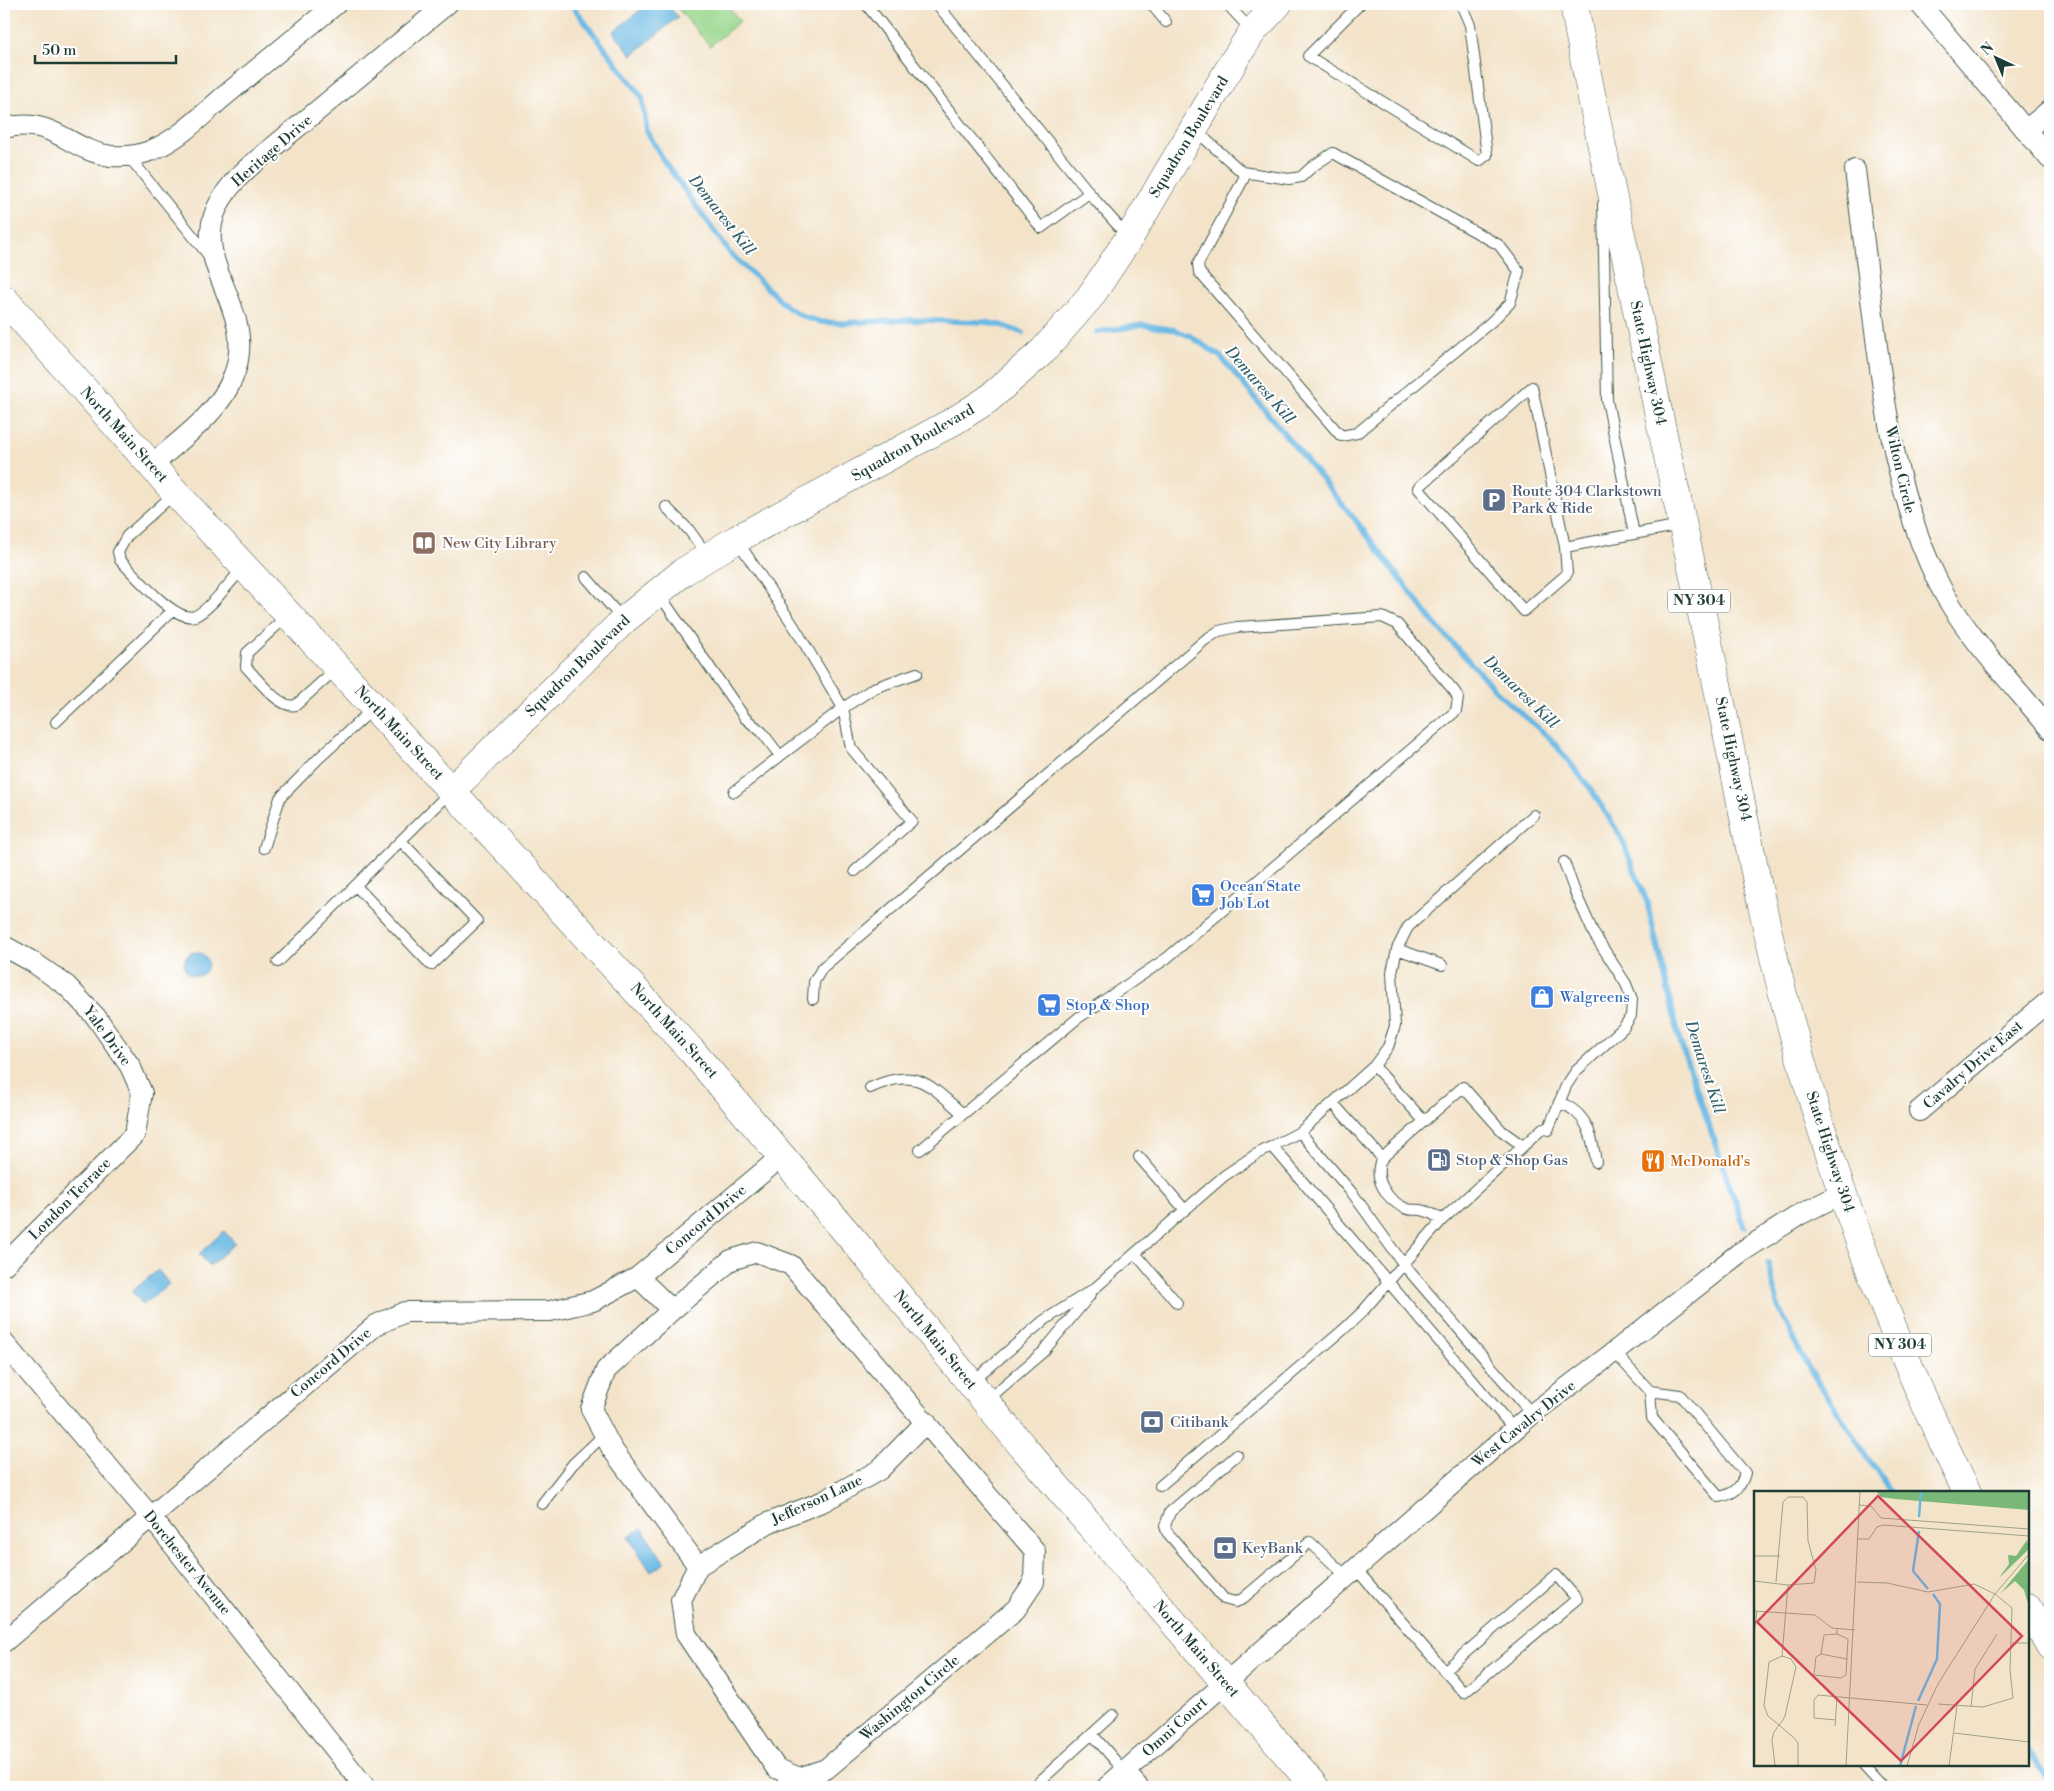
<svg xmlns="http://www.w3.org/2000/svg" width="2054" height="1791" viewBox="0 0 2054 1791" font-family="'Libre Bodoni',serif">
<style>
.green{fill:#99d78c;stroke:#5c8a60}
.water{fill:#68b7e3;stroke:#447a8c}
.lines{fill:none;stroke-linecap:round;stroke-linejoin:round}
.stream{stroke:#68b7e3;stroke-width:5.5}
.lane-casing{stroke:#3f564a;stroke-width:12}
.street-casing{stroke:#3f564a;stroke-width:22}
.secondary-casing{stroke:#3f564a;stroke-width:29}
.primary-casing{stroke:#3f564a;stroke-width:29}
.lane{stroke:#fff;stroke-width:10}
.street{stroke:#fff;stroke-width:20}
.secondary{stroke:#fff;stroke-width:28}
.primary{stroke:#fff;stroke-width:28}
.labels{text-anchor:middle;dominant-baseline:central;stroke-width:4;stroke-linejoin:round;paint-order:stroke}
.shield{fill:#fff;stroke:#627771;stroke-width:1}
.shield-label{font-size:14px;font-weight:bold;fill:#1f3d34}
.street-label{font-size:15px;fill:#1f3d34;stroke:#fff}
.service-label{font-size:15px;fill:#4e5e75;stroke:#fff;text-anchor:start}
.education-label{font-size:15px;fill:#785e54;stroke:#fff;text-anchor:start}
.shop-label{font-size:15px;fill:#366cbe;stroke:#fff;text-anchor:start}
.food-label{font-size:15px;fill:#c56008;stroke:#fff;text-anchor:start}
.water-label{font-size:16px;font-style:italic;fill:#356269;stroke:#fff}
.inset-river{fill:none;stroke:#68b7e3;stroke-width:2.5}
.inset-road{fill:none;stroke:#9ea18d;stroke-width:1}
.view{fill:#d1495b;fill-opacity:0.15;stroke:#d1495b;stroke-width:2.5}
.inset-edge{fill:none;stroke:#1f3d34;stroke-width:2.5}
</style>
<rect width="100%" height="100%" fill="#fff"/>
<filter id="ink" filterUnits="userSpaceOnUse"><feTurbulence type="fractalNoise" baseFrequency=".02" numOctaves="2"/><feDisplacementMap in="SourceGraphic" scale="10" xChannelSelector="R" yChannelSelector="G"/><feConvolveMatrix kernelMatrix="1 2 1 2 8 2 1 2 1" color-interpolation-filters="sRGB"/></filter>
<filter id="wash" filterUnits="userSpaceOnUse"><feTurbulence type="fractalNoise" baseFrequency=".0096" numOctaves="4" result="noise"/><feDisplacementMap in="SourceGraphic" scale="20" xChannelSelector="R" yChannelSelector="G"/><feGaussianBlur stdDeviation="1.12" result="paint"/><feColorMatrix in="noise" values="0 0 0 0 0 0 0 0 0 0 0 0 0 0 0 0 0 1.4 0 .05"/><feComposite in="paint" operator="in"/></filter>
<g filter="url(#wash)">
<rect width="100%" height="100%" fill="#f3e3c9"/>
<!-- green -->
<path class="green" d="M674,4H726L740,21L710,46Z"/>
<!-- water -->
<path class="water" d="M648,4H667L678,17L632,55L613,32Z
M184 964a12 12 0 1 1 24 0a12 12 0 1 1-24 0Z
M224,1231L235,1243L210,1266L199,1254Z
M158,1270L169,1284L143,1305L132,1291Z
M642,1528L665,1563L651,1572L628,1537Z"/>
<g class="lines">
<!-- stream -->
<path class="stream" d="M571,4L642,97L647,131L665,163L730,253L787,307L804,317L821,322L840,323L909,320L985,322L1001,325L1023,333
M1097,332L1143,325L1175,330L1190,336L1221,357L1353,517L1434,623L1501,696L1551,739L1590,788L1621,837L1647,902L1680,1041L1744,1227
M1768,1263L1777,1304L1805,1362L1890,1492
M2028,1750L2050,1784"/>
</g>
</g>
<g filter="url(#ink)">
<g class="lines">
<defs>
<path id="lane" d="M866,4L1041,228L1089,193
M937,4L1096,201L1128,237
M1151,4L1166,22
M1227,4L1252,31
M1360,4L1308,56L1479,161L1487,155L1470,25L1461,4
M1194,129L1242,172L1244,178L1198,264L1199,272L1341,436L1357,433L1491,322L1510,303L1519,271L1499,245L1333,153L1313,166L1301,177L1289,179L1242,172
M125,157L134,163L209,256
M1603,204L1607,400L1634,534
M175,493L127,536L118,552L120,560C134,574 175,623 195,616C210,610 232,579 244,567
M666,507L689,530L707,555
M737,540L795,628L843,708L851,748L912,821L855,871
M1565,547L1567,574L1524,611L1418,488L1532,387L1565,547L1681,525
M586,577L623,620
M659,594L745,718L762,732L780,756L843,708L874,688L917,673
M288,615L247,653L246,667C257,678 280,710 296,705L336,669
M56,722L173,610
M734,792L780,756
M264,848L280,798L319,758L374,708
M356,886L431,965L477,921L402,842
M1397,949L1442,965
M278,962L450,792
M813,999L814,982L822,968L1205,640L1219,631L1237,627L1382,617L1397,624L1455,692L1458,698L1456,711L1167,958L1078,1018L920,1150
M1374,1066L1424,1121
M870,1088C916,1066 929,1084 963,1114
M1559,1102C1587,1113 1592,1134 1596,1162
M1333,1103L1382,1158
M1300,1132L1353,1194L1404,1265L1532,1414
M1273,1147L1514,1429
M1139,1157L1185,1210
M1442,1220C1435,1215 1429,1211 1421,1210C1415,1209 1410,1211 1405,1208C1386,1200 1372,1177 1382,1158L1463,1087L1502,1131L1523,1146
M1135,1253L1177,1303
M1614,1352L1650,1391L1680,1395L1745,1473C1741,1488 1734,1494 1719,1497L1652,1418L1650,1391
M971,1383L1043,1321L1095,1288L1224,1176L1255,1155L1300,1132L1374,1066L1388,1047L1395,1026L1392,972L1397,949L1408,927L1534,815
M986,1401L1043,1352L1091,1294
M1237,1455L1170,1512L1165,1526L1167,1532L1224,1599L1235,1602L1241,1600L1310,1542L1346,1576
M1160,1486L1343,1330L1363,1311L1442,1220L1543,1128L1548,1130L1566,1086L1576,1071L1624,1027L1631,1016L1632,999L1626,984L1594,934L1575,892L1564,862
M542,1504L573,1464L605,1434
M1355,1568L1464,1693L1577,1599L1556,1575L1444,1671
M1092,1734L1125,1772
M1863,1765L1883,1787
M1039,1782L1113,1715"/>
<path id="street" d="M1920,4L2050,159
M4,128C55,116 67,150 111,156C125,157 139,156 152,150C179,139 200,117 222,98C260,67 298,35 336,4
M2026,130L2050,110
M1855,170C1862,223 1868,277 1875,331C1886,417 1899,503 1938,582C1963,633 2014,685 2050,729
M151,466C179,440 219,414 233,377C266,296 156,250 249,167L447,4
M4,946L33,962L67,986L96,1017L130,1066L142,1093L135,1134L4,1265
M1919,1111L2050,1000
M638,1277L672,1310L606,1370L591,1409L612,1449L698,1566L681,1600L686,1634L776,1768L799,1778L826,1769L1016,1609L1034,1582L1035,1551L791,1265L757,1252L731,1260L672,1310
M4,1343L151,1517L365,1787
M698,1566L768,1523L824,1501L879,1470L926,1422
M4,1642L376,1325L405,1312L550,1311L593,1301L638,1277L782,1156
M1125,1772L1138,1787
M1107,1787L1532,1414L1614,1352L1738,1254L1799,1215L1843,1193"/>
<path id="secondary" d="M4,299L175,492L691,1050L859,1247L1023,1447L1315,1787
M452,790L623,621L683,572L737,539L954,421L987,400L1043,351L1090,297L1129,238L1235,59L1253,31L1278,4"/>
<path id="primary" d="M1574,4C1589,90 1608,176 1627,262C1653,389 1680,515 1708,642C1736,768 1756,896 1790,1021C1834,1183 1892,1342 1967,1492
M2028,1607L2050,1647"/>
</defs>
<!-- lane casing -->
<use href="#lane" class="lane-casing"/>
<!-- street casing -->
<use href="#street" class="street-casing"/>
<!-- secondary casing -->
<use href="#secondary" class="secondary-casing"/>
<!-- primary casing -->
<use href="#primary" class="primary-casing"/>
<!-- lane -->
<use href="#lane" class="lane"/>
<!-- street -->
<use href="#street" class="street"/>
<!-- secondary -->
<use href="#secondary" class="secondary"/>
<!-- primary -->
<use href="#primary" class="primary"/>
</g>
</g>
<!-- icons -->
<defs>
<symbol id="parking-square" viewBox="-11 -11 22 22"><rect x="-9" y="-9" width="18" height="18" rx="4" fill="#5c6f8a" stroke="#fff"/><path d="M-3.5-5.5H1a3.5 3.5 0 0 1 0 7H-1V5.5H-3.5ZM-1-3.4V-.6H.8a1.4 1.4 0 0 0 0-2.8Z" fill="#fff"/></symbol>
<symbol id="library-square" viewBox="-11 -11 22 22"><rect x="-9" y="-9" width="18" height="18" rx="4" fill="#8d6e63" stroke="#fff"/><path d="M-6-4Q-3-5.5-.7-3.5V5Q-3 3-6 4ZM6-4Q3-5.5 .7-3.5V5Q3 3 6 4Z" fill="#fff"/></symbol>
<symbol id="supermarket-square" viewBox="-11 -11 22 22"><rect x="-9" y="-9" width="18" height="18" rx="4" fill="#3f7fe0" stroke="#fff"/><path d="M-6-5.5h2.5l.6 2H6L4.5 2H-2.5L-4.4-4H-6ZM-1.5 3.2a1.3 1.3 0 1 0 .1 0ZM3 3.2a1.3 1.3 0 1 0 .1 0Z" fill="#fff"/></symbol>
<symbol id="shop-square" viewBox="-11 -11 22 22"><rect x="-9" y="-9" width="18" height="18" rx="4" fill="#3f7fe0" stroke="#fff"/><path d="M-5-2.5h2.3a2.7 3.5 0 0 1 5.4 0H5L5.5 6h-11ZM-1.5-2.5h3a1.5 2.3 0 0 0-3 0Z" fill="#fff"/></symbol>
<symbol id="fuel-square" viewBox="-11 -11 22 22"><rect x="-9" y="-9" width="18" height="18" rx="4" fill="#5c6f8a" stroke="#fff"/><path d="M-5.5-6h7V0h2V4h1.3V-2.5L3-4.5l.8-.8L6-3V5H2.5V1h-1V6h-7ZM-4.2-4.7v3.2H.2V-4.7Z" fill="#fff"/></symbol>
<symbol id="restaurant-square" viewBox="-11 -11 22 22"><rect x="-9" y="-9" width="18" height="18" rx="4" fill="#e8710a" stroke="#fff"/><path d="M-5-6h1v4h1v-4h1v4h1v-4h1v5L-1.5 .5V6h-2V.5L-5-1ZM5-6V6H3V1.5H1.5Q1.5-4 5-6Z" fill="#fff"/></symbol>
<symbol id="bank-square" viewBox="-11 -11 22 22"><rect x="-9" y="-9" width="18" height="18" rx="4" fill="#5c6f8a" stroke="#fff"/><path d="M-6-4H6V4H-6ZM0-2.3a2.3 2.3 0 1 0 0 4.6a2.3 2.3 0 1 0 0-4.6Z" fill="#fff"/></symbol>
</defs>
<g fill-rule="evenodd">
<use href="#parking-square" x="1480" y="486" width="28" height="28"/>
<use href="#library-square" x="410" y="529" width="28" height="28"/>
<use href="#supermarket-square" x="1189" y="881" width="28" height="28"/>
<use href="#shop-square" x="1528" y="983" width="28" height="28"/>
<use href="#supermarket-square" x="1035" y="991" width="28" height="28"/>
<use href="#fuel-square" x="1425" y="1146" width="28" height="28"/>
<use href="#restaurant-square" x="1639" y="1147" width="28" height="28"/>
<use href="#bank-square" x="1138" y="1408" width="28" height="28"/>
<use href="#bank-square" x="1211" y="1534" width="28" height="28"/>
</g>
<g class="labels">
<!-- shield labels -->
<g class="shield">
<rect x="1668" y="589.5" width="62" height="23" rx="4"/>
<rect x="1869" y="1333.5" width="62" height="23" rx="4"/>
</g>
<g class="shield-label">
<text x="1699" y="601">NY 304</text>
<text x="1900" y="1345">NY 304</text>
</g>
<!-- street labels -->
<g class="street-label">
<text transform="translate(1189 137) rotate(-59)">Squadron Boulevard</text>
<text transform="translate(272 151) rotate(-41)">Heritage Drive</text>
<text transform="translate(1648 363) rotate(78)">State Highway 304</text>
<text transform="translate(124 435) rotate(48)">North Main Street</text>
<text transform="translate(913 443) rotate(-30)">Squadron Boulevard</text>
<text transform="translate(1900 470) rotate(77)">Wilton Circle</text>
<text transform="translate(578 666) rotate(-44)">Squadron Boulevard</text>
<text transform="translate(399 733) rotate(47)">North Main Street</text>
<text transform="translate(1733 759) rotate(78)">State Highway 304</text>
<text transform="translate(674 1031) rotate(48)">North Main Street</text>
<text transform="translate(107 1036) rotate(54)">Yale Drive</text>
<text transform="translate(1973 1065) rotate(-41)">Cavalry Drive East</text>
<text transform="translate(1830 1152) rotate(72)">State Highway 304</text>
<text transform="translate(70 1199) rotate(-45)">London Terrace</text>
<text transform="translate(706 1220) rotate(-40)">Concord Drive</text>
<text transform="translate(935 1340) rotate(51)">North Main Street</text>
<text transform="translate(331 1363) rotate(-40)">Concord Drive</text>
<text transform="translate(1524 1424) rotate(-39)">West Cavalry Drive</text>
<text transform="translate(817 1500) rotate(-25)">Jefferson Lane</text>
<text transform="translate(187 1563) rotate(51)">Dorchester Avenue</text>
<text transform="translate(1196 1649) rotate(49)">North Main Street</text>
<text transform="translate(910 1698) rotate(-40)">Washington Circle</text>
<text transform="translate(1175 1727) rotate(-42)">Omni Court</text>
</g>
<!-- service labels -->
<g class="service-label">
<text x="1512" y="491">Route 304 Clarkstown<tspan x="1512" dy="17">Park &amp; Ride</tspan></text>
<text x="1456" y="1160">Stop &amp; Shop Gas</text>
<text x="1170" y="1422">Citibank</text>
<text x="1242" y="1548">KeyBank</text>
</g>
<!-- education labels -->
<g class="education-label">
<text x="442" y="543">New City Library</text>
</g>
<!-- shop labels -->
<g class="shop-label">
<text x="1220" y="886">Ocean State<tspan x="1220" dy="17">Job Lot</tspan></text>
<text x="1560" y="997">Walgreens</text>
<text x="1066" y="1005">Stop &amp; Shop</text>
</g>
<!-- food labels -->
<g class="food-label">
<text x="1670" y="1161">McDonald's</text>
</g>
<!-- water labels -->
<g class="water-label">
<text transform="translate(722 215) rotate(52)">Demarest Kill</text>
<text transform="translate(1260 385) rotate(49)">Demarest Kill</text>
<text transform="translate(1521 692) rotate(44)">Demarest Kill</text>
<text transform="translate(1705 1067) rotate(72)">Demarest Kill</text>
</g>
</g>
<!-- overview -->
<g transform="translate(1754 1491)">
<rect width="275" height="275" fill="#f3e3c9"/>
<path d="M122,0H275V19L141,8L127,6ZM273,49L275,58L245,87L255,73L254,64L262,65ZM275,68V116L270,99L261,90L247,102Z" fill="#7ab878"/>
<path class="inset-river" d="M165,26L167,0M165,40L159,80L174,98M164,210L183,168L186,113L179,103M146,275L162,215"/>
<path class="inset-road" d="M0,0V20M105,14L117,15L127,27L275,38M103,48H115L123,36L129,34L275,45M0,65H26M0,90L34,94L60,92L62,79L54,50L53,11L49,6H34L29,11L22,91M103,91L133,92L174,101L220,93L241,103L258,117L256,179L259,207L229,216L184,213M0,120L61,124L78,137L101,139M83,138V143L70,144L67,163L62,166L60,184L87,187L92,184L94,148L83,143M0,143L3,120M258,152H275M67,163L93,168M28,165L34,94M217,216L221,178L243,143M82,229L60,227V209L64,204L173,214M81,235L83,206M200,242L275,251M21,275L18,249L20,241L25,234L29,229L31,225L42,176L37,168L28,165L15,171L10,215L14,225L25,234L40,247L44,252V275M92,275L106,0M153,275L165,233L184,193L241,103L275,63M195,275L203,215"/>
<path class="view" d="M124,5L268,145L147,270L3,131Z"/>
<rect width="275" height="275" class="inset-edge"/>
</g>
<!-- margin -->
<rect width="2054" height="1791" fill="none" stroke="#fff" stroke-width="20"/>
<!-- north arrow -->
<g transform="translate(1996 58) rotate(316)" stroke="#ffffff" stroke-width="4" paint-order="stroke">
<path d="M0-4L9 19L0 12L-9 19Z" fill="#1f3d34"/>
<text y="-8" font-size="14" font-weight="bold" text-anchor="middle" fill="#1f3d34">N</text>
</g>
<!-- scale -->
<path d="M35 55v8h141v-8" fill="none" stroke="#1f3d34" stroke-width="2.5"/>
<text x="42" y="55" font-size="15" fill="#1f3d34" stroke="#ffffff" stroke-width="4" paint-order="stroke">50 m</text>
</svg>
